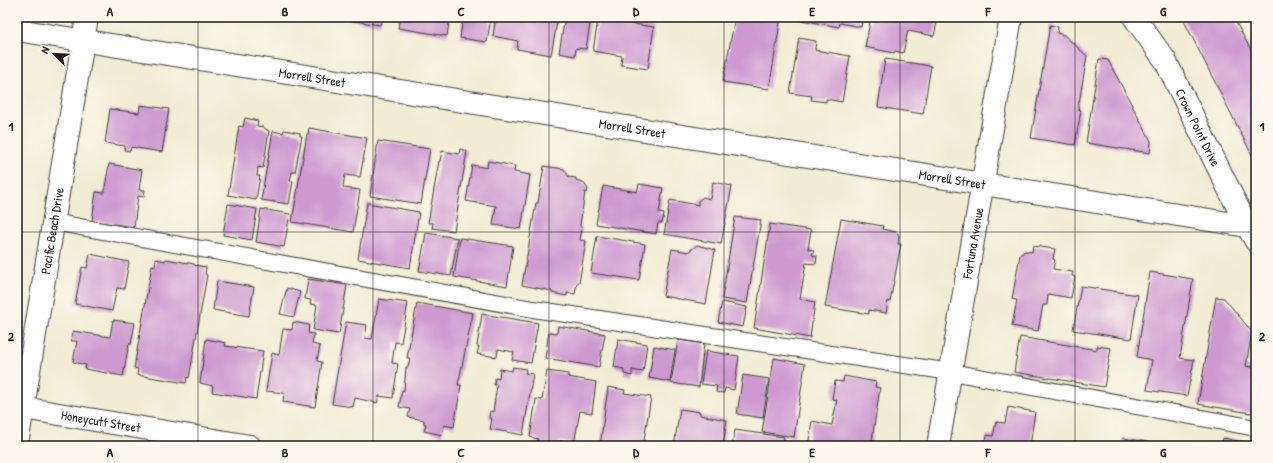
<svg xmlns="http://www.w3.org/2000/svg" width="1273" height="463" viewBox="0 0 1273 463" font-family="'Patrick Hand',sans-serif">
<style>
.building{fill:#ce99d1}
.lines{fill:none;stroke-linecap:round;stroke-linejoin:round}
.lane-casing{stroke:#3c3b38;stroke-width:18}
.street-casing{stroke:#3c3b38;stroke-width:24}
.secondary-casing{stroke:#3c3b38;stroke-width:24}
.lane{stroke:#fff;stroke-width:16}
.street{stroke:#fff;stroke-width:22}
.secondary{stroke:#fff;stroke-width:22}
.grid{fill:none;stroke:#1c1c1c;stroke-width:1;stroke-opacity:0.55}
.labels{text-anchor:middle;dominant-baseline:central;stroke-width:3;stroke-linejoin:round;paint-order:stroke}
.street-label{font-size:13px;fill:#1c1c1c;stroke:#fbf7ec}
.neatline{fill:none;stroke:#1c1c1c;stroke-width:1.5}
.grid-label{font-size:13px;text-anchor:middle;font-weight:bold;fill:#1c1c1c}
</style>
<rect width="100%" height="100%" fill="#fbf7ec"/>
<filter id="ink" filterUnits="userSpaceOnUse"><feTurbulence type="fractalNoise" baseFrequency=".025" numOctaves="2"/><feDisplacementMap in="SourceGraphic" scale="8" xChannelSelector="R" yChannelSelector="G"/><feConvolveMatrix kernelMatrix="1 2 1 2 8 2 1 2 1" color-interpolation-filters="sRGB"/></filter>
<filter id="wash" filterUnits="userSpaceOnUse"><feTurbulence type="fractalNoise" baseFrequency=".012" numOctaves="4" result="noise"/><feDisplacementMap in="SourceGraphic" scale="16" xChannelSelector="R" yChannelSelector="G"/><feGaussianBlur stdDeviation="0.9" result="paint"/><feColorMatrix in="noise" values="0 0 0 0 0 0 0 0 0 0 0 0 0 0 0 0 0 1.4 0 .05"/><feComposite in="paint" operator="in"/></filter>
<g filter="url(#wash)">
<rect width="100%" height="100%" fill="#f2ecd4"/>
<g id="blocks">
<!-- building -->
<path class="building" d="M343,17H382L380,25L343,19Z
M400,17H450L447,36L398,28Z
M463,17H491L487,42L460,38Z
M496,17H558L551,55L517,49L518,41L493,36Z
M565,17H591L586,49L576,48L575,56L559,53Z
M735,17H781L769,89L723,82Z
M802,17H863L861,27L840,23L839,27L801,20Z
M871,17H938L934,36L908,31L903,53L895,51L894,53L865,47Z
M1182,17H1233L1256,59V163Z
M598,19L654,27L648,69L621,65L622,56L593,51Z
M1050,25L1058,27L1057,33L1064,35L1087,56L1078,109L1081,110L1075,145L1031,138Z
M799,38L816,41L815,50L850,56L842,102L826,99V102L811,100L812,96L790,93Z
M885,59L931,66L923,114L878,107Z
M1099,59L1108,60L1151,141L1150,153L1086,143Z
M140,105L169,109L162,152L131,147L130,151L124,150L125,146L105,143L110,109L139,113Z
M245,118L258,121L257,126L263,127L267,130L269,131L263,168L258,167L257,176H260L256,200L228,195L239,126L243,127Z
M309,128L367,138L360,177L345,175L343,186L344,188L360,190L353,232L292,222L307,134H308Z
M284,130L300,133V136H302L295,172H292L290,181H293L289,204L261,200L273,131L283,133Z
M378,141L430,149L421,204L370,196Z
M460,149L467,151L454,231L432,228L433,223H428L439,161H440L442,151L459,154Z
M488,161L515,166L514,172L530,175L521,229L493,225L496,206L466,201L472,165L487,168Z
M109,164L142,170L139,190H145L144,197L138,196L134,227L92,221L96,192L104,193Z
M544,166L564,169L569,177L576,178V180L583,182L588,189L587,193L585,192L580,225L582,229L580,240L586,241L579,283H577L575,294L567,293V296L552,293V291L522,285L536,203H538Z
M713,182L732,186L721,244L664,234L670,200L698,205V201L703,197L710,199Z
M639,184L663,188L659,213L664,214L662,223H658L656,234L596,224L603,186L637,192Z
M367,203L419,212L410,268L358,259Z
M228,204L257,209L252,240L223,235Z
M261,209L290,214L284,247L256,242Z
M735,217L761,220L747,303L722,299Z
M841,219L883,226L882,229L896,232L899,235L898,244H901L890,302L888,301L886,313L869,310V314L825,307Z
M770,224L811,230L808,249L814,250L812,255L817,256L816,264L806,263L800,299L815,302L810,338L754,328Z
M426,233L458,238L451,276L419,271Z
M597,236L645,244L639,280L591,273Z
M460,238L513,246L507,286L454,277Z
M697,245L715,250L706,304L663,296L672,249L688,252Z
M1033,246L1055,249L1053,259L1055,260L1053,269L1073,272L1072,276L1075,277L1071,298L1048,294L1047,305H1043L1038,331L1012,326L1017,300L1012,299L1020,255L1025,251L1032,252Z
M90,254L129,262L124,289L117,288L112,311L75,304L82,267L87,268Z
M156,259L165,261L166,259L194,264V265L206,267L205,274L207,275L189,378L187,377L186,383L137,375L138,369L134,368L152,265L155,266Z
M1150,272L1193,279L1180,358L1194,360L1187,396L1147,390L1152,360L1137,357Z
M308,279L347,285L339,334L313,330L317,305L310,304L311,300L305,299Z
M217,281L254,287L249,316L213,310Z
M1081,286L1138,295L1131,339L1073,330Z
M287,288L300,292L294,317L280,314Z
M1216,297L1224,298L1252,332L1246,366L1256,368V414L1198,404Z
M379,299L408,303L401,343L395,342L392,363L398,364L393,398L379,396L377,403L355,398L353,407L332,404L346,322L367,325L365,338L372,339Z
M722,302L747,307L743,327L718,322Z
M417,303L473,313L458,385H461L454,427L444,425L442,435L424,431L426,424H424V420L408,417L410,409L399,407L402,390L404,391L406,367H408L410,358H407Z
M482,314L538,323L531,363L512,360L514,352L498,349L497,357L477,354L479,346H477Z
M113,320L135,323L131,344H129L123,376L85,369L86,365L73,362L77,341H71L73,331L110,337Z
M293,322L309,325L308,333L314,334L312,344L320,346L317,361L322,362L315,407L283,402L284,393L266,391L272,353L279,355L283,329L292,330Z
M558,326L605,334L599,367L545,358L549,332L557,333Z
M1020,337L1097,350V346L1111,348L1104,387L1014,372Z
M206,339L226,343L225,346L263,351L256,399L212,392L213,386L200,383Z
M618,339L647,344L643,372L632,370V376L624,374V369L614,367Z
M678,340L704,344L699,387L671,383Z
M654,346L675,350L670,382L649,378Z
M706,351L739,356L734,390L725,388L724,393L716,392L717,386L701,384Z
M774,358L805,364L794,437L762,432Z
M513,367L526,369L525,373L533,374L523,435L490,429L492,419L489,418L490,411L493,412L497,385H494L495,378L499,379L500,369L512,371Z
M547,371L568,374V377L596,382L592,413L580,411L574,444L559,441L558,446H537L538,439L530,437L536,399L542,400Z
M743,375L769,379L763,418L737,414Z
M844,376L876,382L875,387L880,388L871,446H808L812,421L832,425L837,400L832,399L835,381L843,382Z
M608,387L625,390L624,393L651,397L643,446L625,444V446H600Z
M1008,407L1035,412L1030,446H985L987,435L993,436L996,422L1005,423Z
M680,409L700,412V415L727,420L723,446H674Z
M735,430L784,437L783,446H732Z
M1123,438L1148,442V446H1122Z
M1223,438L1254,444V446H1222Z"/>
</g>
</g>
<g filter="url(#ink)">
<use href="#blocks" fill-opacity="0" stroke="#3c3b38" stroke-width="1"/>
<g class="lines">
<defs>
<path id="lane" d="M53,222L533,309L951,372L1256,428"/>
<g id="street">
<path id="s1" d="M1134,17L1165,60L1247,226L1256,241"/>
<path id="s2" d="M17,30L1247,226"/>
<path id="s3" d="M23,408L250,446"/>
<path id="s4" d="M938,446L1011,17"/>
</g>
<g id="secondary">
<path id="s5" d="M17,444L87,17"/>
</g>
</defs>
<!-- lane casing -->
<use href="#lane" class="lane-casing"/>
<!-- street casing -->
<use href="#street" class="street-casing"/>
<!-- secondary casing -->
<use href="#secondary" class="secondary-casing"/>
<!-- lane -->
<use href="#lane" class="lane"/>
<!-- street -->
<use href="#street" class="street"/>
<!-- secondary -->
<use href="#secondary" class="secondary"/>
</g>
</g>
<!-- grid -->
<path class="grid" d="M198,17V446M373,17V446M549,17V446M724,17V446M900,17V446M1075,17V446M17,232H1256"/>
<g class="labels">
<!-- street labels -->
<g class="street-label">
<text stroke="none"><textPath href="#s2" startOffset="299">Morrell Street</textPath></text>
<text stroke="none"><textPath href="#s1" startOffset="128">Crown Point Drive</textPath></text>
<text stroke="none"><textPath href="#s2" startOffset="623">Morrell Street</textPath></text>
<text stroke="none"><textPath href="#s2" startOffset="947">Morrell Street</textPath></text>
<text stroke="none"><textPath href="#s5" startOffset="216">Pacific Beach Drive</textPath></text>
<text stroke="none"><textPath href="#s4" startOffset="206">Fortuna Avenue</textPath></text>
<text stroke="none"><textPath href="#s3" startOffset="79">Honeycutt Street</textPath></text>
</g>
</g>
<!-- margin -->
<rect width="1273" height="463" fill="none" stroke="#fbf7ec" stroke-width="44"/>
<!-- north arrow -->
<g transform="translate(54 54) rotate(294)" stroke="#fbf7ec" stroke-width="3" paint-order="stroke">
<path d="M0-3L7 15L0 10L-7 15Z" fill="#1c1c1c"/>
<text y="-6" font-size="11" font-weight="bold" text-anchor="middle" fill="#1c1c1c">N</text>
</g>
<rect x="22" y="22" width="1229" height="419" class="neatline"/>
<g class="grid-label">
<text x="110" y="16">A</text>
<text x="285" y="16">B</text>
<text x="461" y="16">C</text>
<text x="636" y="16">D</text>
<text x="812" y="16">E</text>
<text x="988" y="16">F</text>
<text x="1163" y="16">G</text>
<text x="11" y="131">1</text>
<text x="1262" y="131">1</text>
<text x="11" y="341">2</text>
<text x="1262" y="341">2</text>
<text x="110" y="457">A</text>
<text x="285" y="457">B</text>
<text x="461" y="457">C</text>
<text x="636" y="457">D</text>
<text x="812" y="457">E</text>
<text x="988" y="457">F</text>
<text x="1163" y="457">G</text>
</g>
</svg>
